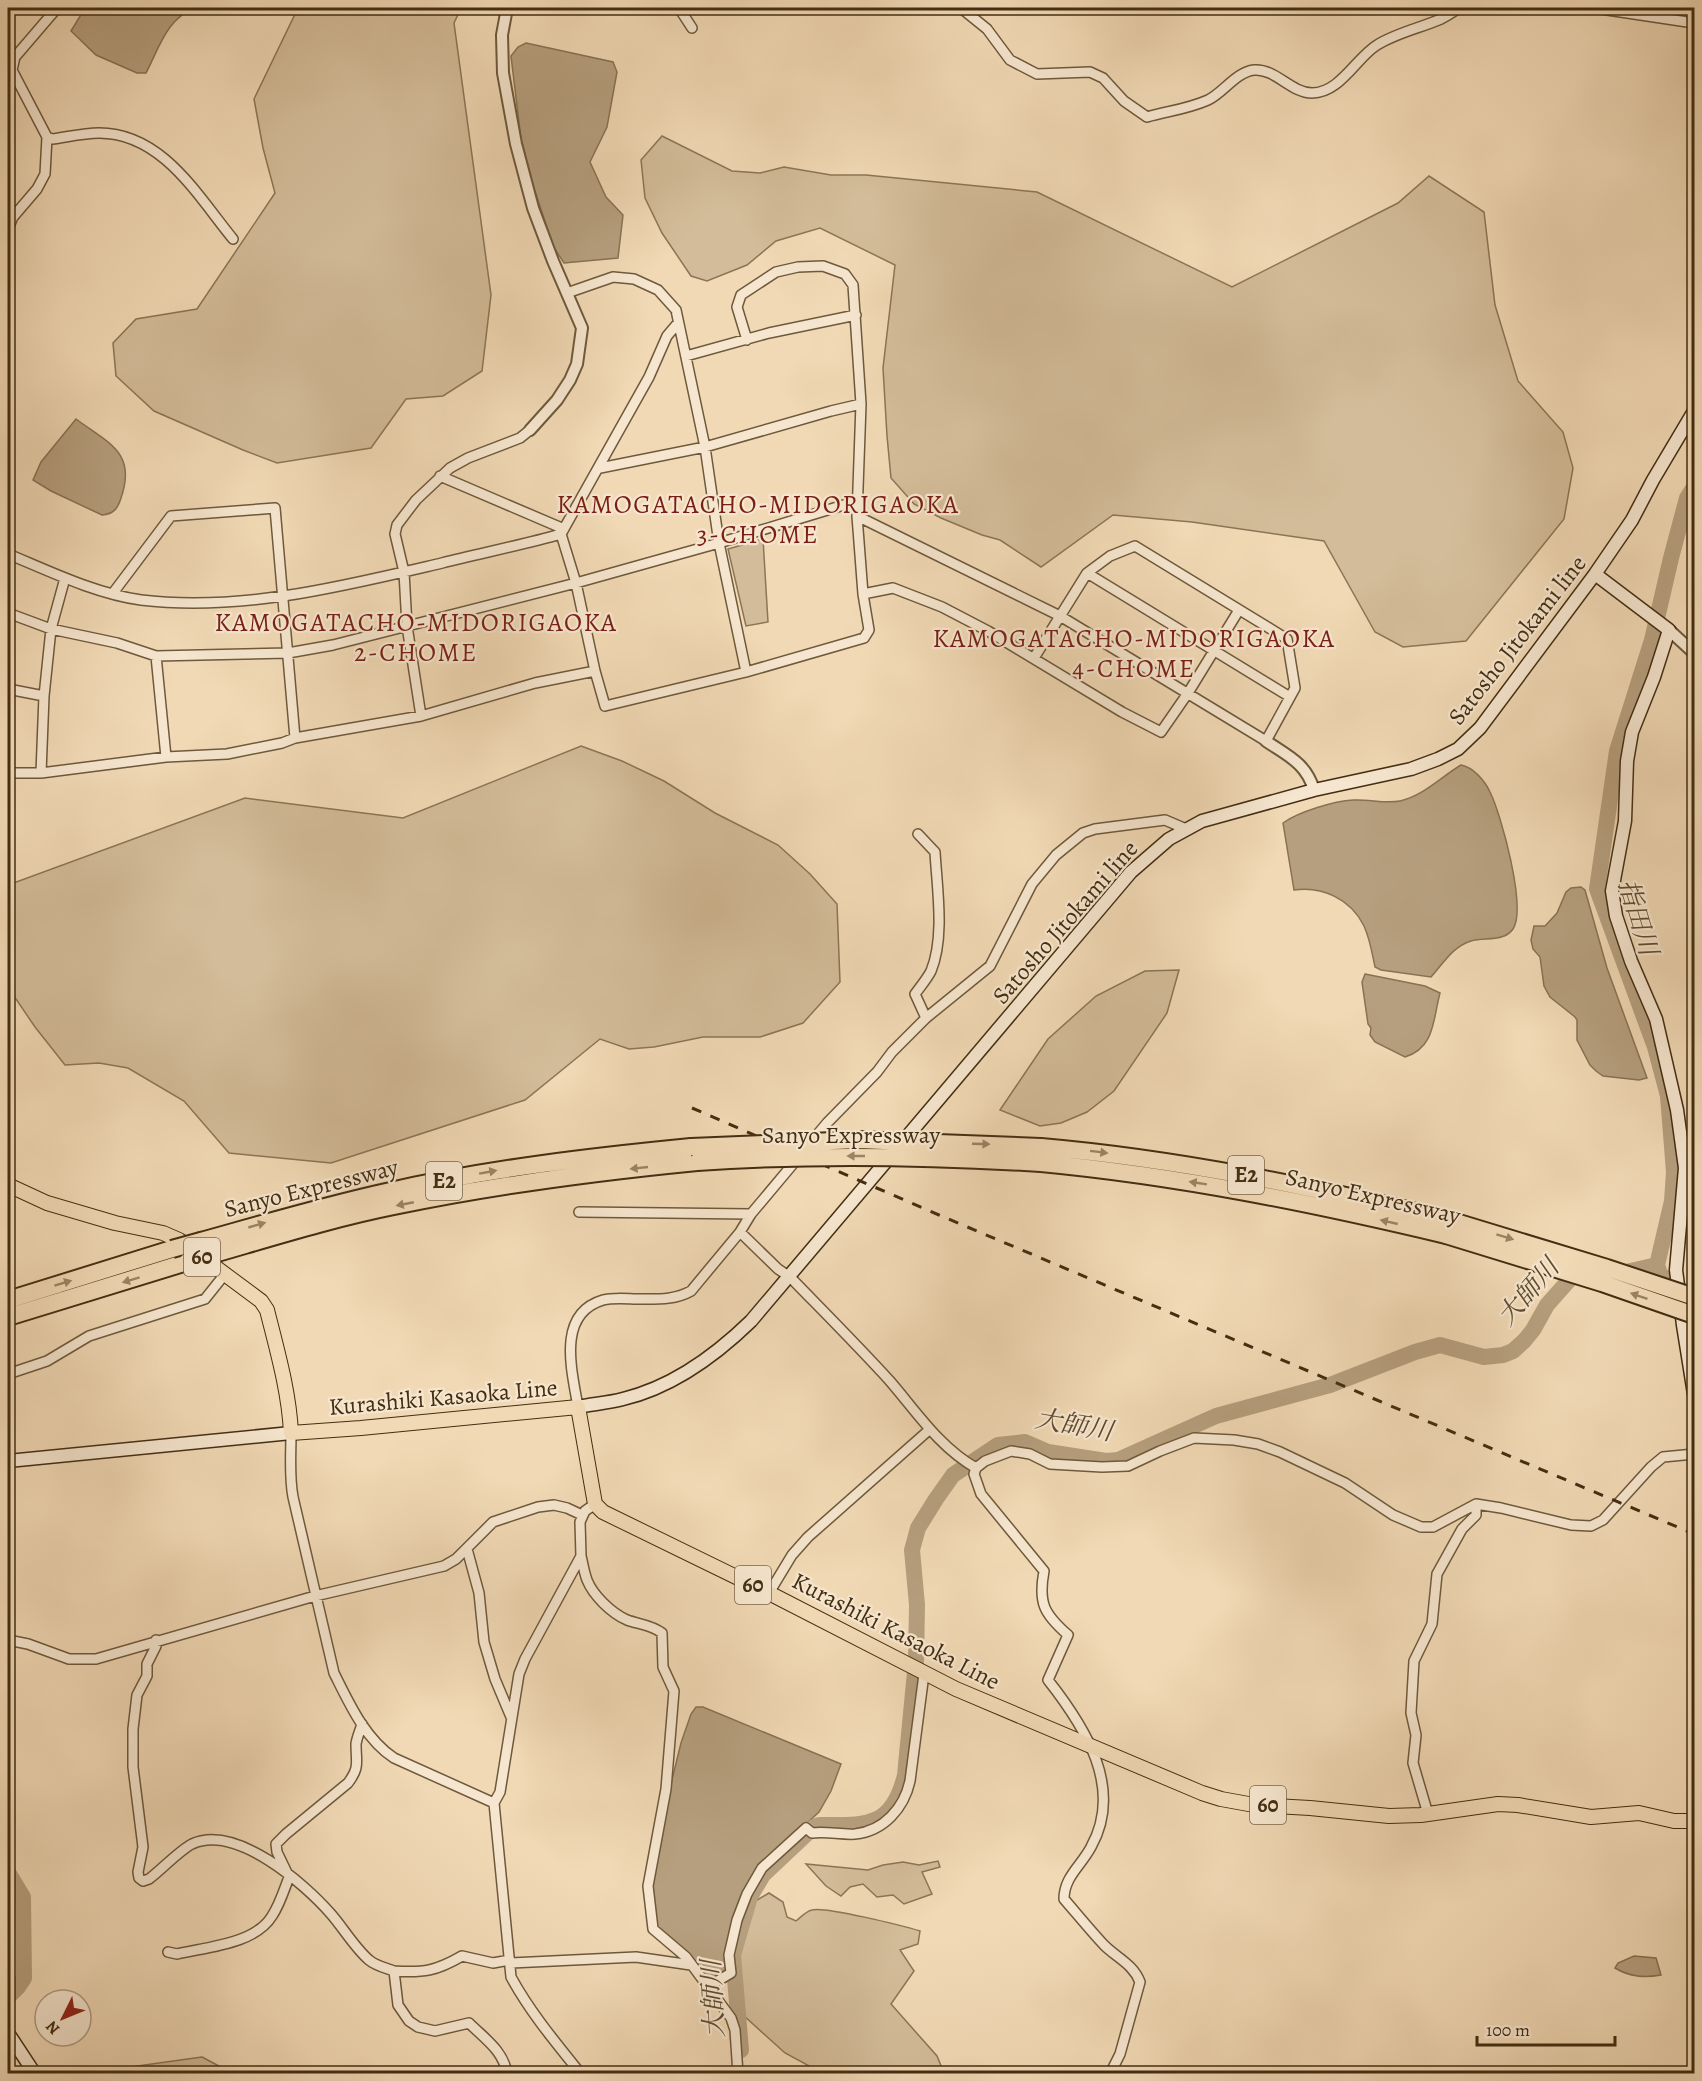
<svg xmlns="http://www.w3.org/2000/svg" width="1702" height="2081" viewBox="0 0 1702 2081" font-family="Alegreya,'Noto Serif JP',serif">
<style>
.green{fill:#d3bc99;stroke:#8b7556;stroke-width:1.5}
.water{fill:#b69f7e;stroke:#887253;stroke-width:1.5}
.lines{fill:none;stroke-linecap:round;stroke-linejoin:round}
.river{stroke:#b69f7e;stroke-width:16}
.minor-casing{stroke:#6e593b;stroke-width:12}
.tertiary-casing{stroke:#6e593b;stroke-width:14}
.secondary-casing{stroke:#432e12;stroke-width:15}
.primary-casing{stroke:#432e12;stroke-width:16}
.motorway-casing{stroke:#432e12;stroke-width:20}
.minor{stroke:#f6e6cf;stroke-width:9}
.tertiary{stroke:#f6e6cf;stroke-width:10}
.secondary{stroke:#f6e6cf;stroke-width:12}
.primary{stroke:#f1d9b5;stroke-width:14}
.motorway{stroke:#f1d9b5;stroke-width:16}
.rail{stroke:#432e12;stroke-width:3;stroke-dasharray:10 10;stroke-linecap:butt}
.motorway-bridge-casing{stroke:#432e12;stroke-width:20;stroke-linecap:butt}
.motorway-bridge{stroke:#f1d9b5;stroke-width:16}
.oneway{fill:#9a8464}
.labels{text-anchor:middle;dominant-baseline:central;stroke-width:4.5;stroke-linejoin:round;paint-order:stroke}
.shield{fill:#f6e6cf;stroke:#79654b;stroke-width:1.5}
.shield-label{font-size:22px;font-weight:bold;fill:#432e12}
.street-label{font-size:24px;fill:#432e12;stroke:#f6e6cf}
.neighbourhood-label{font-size:26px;letter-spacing:1.5px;fill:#7a1f14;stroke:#f6e6cf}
.water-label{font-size:26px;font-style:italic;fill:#604a2d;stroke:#f6e6cf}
</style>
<rect width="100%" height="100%" fill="#f1d9b5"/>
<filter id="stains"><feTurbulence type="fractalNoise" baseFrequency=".00333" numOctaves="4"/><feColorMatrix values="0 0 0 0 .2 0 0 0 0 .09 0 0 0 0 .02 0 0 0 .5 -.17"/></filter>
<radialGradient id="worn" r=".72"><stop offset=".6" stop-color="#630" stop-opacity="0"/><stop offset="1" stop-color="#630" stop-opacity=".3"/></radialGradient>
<!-- green -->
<path class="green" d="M298,8H461L454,23L491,295L482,371L443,396L406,399L371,448L277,463L243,450L154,411L116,376L113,343L136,319L197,309L275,193L263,148L254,99Z
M662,136L732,171L760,173L784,167L831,175H866L1037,192L1232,287L1398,203L1429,176L1484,212L1495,305L1518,381L1563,432L1573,468L1564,519L1466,641L1403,647L1375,632L1324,541L1192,522L1113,515L1041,567L1000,540L982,535L941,518L914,504L891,478L887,436L883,368L895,265L820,228L776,241L747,265L707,281L691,276L662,233L645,198L641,160Z
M763,539L768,622L746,626L728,549Z
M581,746L622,761L664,781L715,813L778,845L810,874L837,904L840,982L803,1023L760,1037H703L654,1047L629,1049L600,1039L525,1100L331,1163L229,1153L184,1101L128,1068L99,1063L65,1065L35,1027L12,993L8,991V885L245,798L403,818Z
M1179,970L1167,1013L1114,1091L1087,1112L1061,1123L1040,1126L1000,1110L1048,1039L1096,996L1145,971Z
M938,1861L940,1867L922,1872L932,1894L904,1904L893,1895L877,1897L863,1884L850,1887L841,1896L826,1886L806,1864L868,1870L883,1865L903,1862L919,1865Z
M769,1893L783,1902L787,1917L796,1921C800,1918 806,1911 812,1910C824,1906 904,1926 920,1931L918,1944L900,1950L914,1971L891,2004L937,2056L944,2073H822L785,2053L744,2016L738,1957L752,1903Z
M202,2057L232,2073L110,2074L108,2070Z"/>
<!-- water -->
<path class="water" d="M85,8H195C167,18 159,48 146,73H137L96,55L71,31Z
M526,43L613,62L617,72L607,127L590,162L606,197L623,215L618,258L564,263L553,246L534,188L521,139L511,56L518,47Z
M76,419C108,443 137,452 121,498C118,508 114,514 102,515L51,491L33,480L41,462Z
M1461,765C1473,767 1485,781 1490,792C1501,814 1527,908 1513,929C1504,942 1485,937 1471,941C1452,947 1443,964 1431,977L1381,970L1375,967C1372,953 1370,939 1364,926C1351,899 1322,886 1294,890L1283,823C1298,812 1334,801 1353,800C1369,799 1385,804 1400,801C1423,796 1441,777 1461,765Z
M1581,887L1585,890L1607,968L1647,1078L1639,1080L1603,1076L1596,1071L1590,1065L1577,1040V1020L1575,1017L1550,997L1544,986L1540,957L1533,949L1531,940L1534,926H1545L1557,913L1566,892L1571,888Z
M1365,974L1425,986L1440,993C1433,1019 1435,1048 1405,1057L1375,1042L1370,1035L1371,1028L1368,1024L1362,982Z
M696,1707H703L841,1764L831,1791L819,1812L762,1865L751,1879L726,1971L710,1983L656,1927L650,1891L669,1792L681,1743L691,1714Z
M1634,1956L1656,1958L1661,1975C1644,1978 1630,1977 1615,1968L1618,1963Z"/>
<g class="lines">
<!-- river -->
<path class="river" d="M1694,487L1687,498L1671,558L1652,640L1617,751L1597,889L1655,1047L1668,1096L1674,1172L1672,1201L1657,1265L1660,1274L1687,1298L1694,1354
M1617,1274L1657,1265
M8,1872L23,1897L24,1978L18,1987L8,1997
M741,2050L733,1955L750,1897L763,1875L814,1827L819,1825C865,1825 892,1829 905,1775L916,1662L917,1605L912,1550L918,1528L936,1499L953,1475L998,1445L1025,1442L1048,1452L1106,1461L1118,1460L1216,1416L1330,1385L1415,1352L1440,1345L1484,1357L1503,1355L1513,1351L1524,1341L1533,1330L1547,1305L1578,1270H1583"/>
<defs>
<path id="minor" d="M679,8L692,28
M961,8L987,29L1010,60L1037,74L1090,72L1103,78L1124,101L1147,117C1168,111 1188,109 1208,100C1223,93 1236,72 1254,70C1275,68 1291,93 1312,93C1340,93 1356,58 1377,45C1396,33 1420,28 1441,19C1447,16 1454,11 1460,8
M1594,8L1694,23
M47,137L52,139C67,137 84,133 99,133C162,133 197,195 233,239
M8,229L13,217L37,189L45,174L47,137L12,70L15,57L57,8
M567,293L613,277L634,279L658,290L676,310L705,447L719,543L746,672
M686,356L769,333L856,315
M600,468L705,447L831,411L861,404
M440,476L564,529
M857,516L1060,616L1266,741L1295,688L1287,639L1135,546L1110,556L1087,573L1034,658
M561,534L576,583L595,671L605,706L746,672L864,638L869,630L863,594L857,516L861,404L853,285L845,274L823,266L798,267L776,272L741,295L737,307L747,340
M8,554C49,571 96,594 141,600C242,612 344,586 442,563C482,553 522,545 561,534L649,377L667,336L678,323
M1087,573L1290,697
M113,593L171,516L275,508L295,738
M863,594L893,588L942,607L988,631L1122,712L1161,732L1188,693L1239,610
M8,613L51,629L117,643L156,656L288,653L333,645L576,583L719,543L857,501
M156,656L166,757
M8,689L44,696
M421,716L407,626L404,572L395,534L397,525L416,500L450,468L468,458L520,438L530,430
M8,773H41L166,757L227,754L282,743L295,738L421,716L535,683L595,671
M41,773L44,696L51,629L65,578
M918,834L935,852C937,888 945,937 931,971C927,979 920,987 915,994L926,1018
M811,1142L827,1123L877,1072L892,1052L926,1018L990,966L1032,884L1056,855L1083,833L1095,829L1165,820L1186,829
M579,1212L751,1214
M740,1232L778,1269L790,1277C823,1311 857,1345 889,1380C916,1411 939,1447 976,1468L974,1474L981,1494L1044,1571C1038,1603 1044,1614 1068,1635L1048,1680C1085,1727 1124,1788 1091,1847C1081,1866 1064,1877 1064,1899C1077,1914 1090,1930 1104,1945C1117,1958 1133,1964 1140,1982L1120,2054L1110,2074
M8,1374L47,1361L89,1336L205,1299L225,1274
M578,1407C572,1371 556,1314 603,1300C614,1297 629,1299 640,1299C658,1299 675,1300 691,1291L740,1232L751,1214L798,1158
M291,1433C291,1455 289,1476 293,1497L334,1673C349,1703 365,1739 394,1758L494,1803
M976,1468L985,1461L1011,1451L1030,1454L1050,1464L1102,1467L1128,1466L1160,1451L1194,1438L1234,1440L1258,1444L1280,1452L1345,1483L1393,1515L1421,1527H1433L1476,1504L1501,1508L1571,1525L1591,1526L1603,1520L1651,1467L1663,1457L1694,1454
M467,1549L479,1593L484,1642L495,1679L511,1717
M581,1556C583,1564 584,1572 587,1580C593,1595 611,1613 627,1620C638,1624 652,1625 662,1633L663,1667L674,1691L666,1789L648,1886L653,1929L686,1957L731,2018L735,2030L738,2074
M769,1593L792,1555L808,1537L929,1430
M8,1640L28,1644L69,1659H96L315,1596L444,1566L456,1559L493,1522L538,1507L554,1505L567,1508L582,1515
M156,1640V1646L147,1664V1676L137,1695L133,1729V1767L143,1847L138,1872L139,1878L143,1881L149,1879C161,1870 180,1850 192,1844C236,1824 304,1883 331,1914C344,1929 355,1948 369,1960C376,1966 386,1968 394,1971
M1428,1814L1413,1763L1416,1735L1411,1713L1414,1661L1432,1624L1437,1574L1462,1529L1476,1515V1504
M168,1952L177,1954C207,1947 255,1944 272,1916C280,1904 284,1890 289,1877L277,1852L276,1844L286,1834L348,1783C360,1767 356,1763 356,1744C357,1737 360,1731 362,1724
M511,1963L636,1957L691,1965
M709,1986L731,1973L729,1955L737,1920L747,1894L762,1868L806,1828L812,1833C827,1831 841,1835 855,1834C884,1831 904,1808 910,1781L924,1674
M507,2074C504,2051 484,2038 469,2023L435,2031L418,2027L409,2021L398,2005L394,1971C424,1973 436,1971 462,1956L493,1963L510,1960
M581,2074C556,2043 530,2012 511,1977L494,1803L500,1792L519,1674L525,1659L581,1556L580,1522L585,1511L595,1504"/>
<path id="tertiary" d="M507,8L502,35L503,73L516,144L533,208L553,261L582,328L577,364L570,380L557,400L530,430
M1669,630L1694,653
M1266,741C1288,756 1306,763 1314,790"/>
<path id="secondary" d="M1595,574L1669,630L1654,677L1632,732L1627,761L1625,821L1612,891L1616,916L1631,961L1656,1019L1677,1110L1685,1168L1676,1270L1683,1325L1694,1394
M578,1407C593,1404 608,1403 623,1399C673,1387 715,1356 751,1321L1131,872L1169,839L1202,821L1314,790L1411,769L1438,759L1458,749L1480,728L1595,574L1632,520L1653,480L1694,411
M8,1461L291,1433
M8,2033L35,2074"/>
<path id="primary" d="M8,1185L47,1203L115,1223L163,1233L179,1240L261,1301L267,1310C277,1350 289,1391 291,1433L361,1428L578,1407L595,1504L603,1512L769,1593L956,1689L1202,1793L1221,1799L1254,1805L1310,1808L1389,1816L1421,1815L1498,1804L1518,1805L1591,1817L1639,1813L1674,1821H1694"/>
<path id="motorway" d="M1041,1147C1179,1159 1314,1187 1449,1220
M1041,1163C1178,1176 1312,1203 1446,1235
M201,1241C262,1224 323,1206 386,1192C486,1169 589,1157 691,1147
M214,1254C273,1237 334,1218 394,1206C495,1185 595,1172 697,1162
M8,1300L172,1249
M8,1317L187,1262"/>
</defs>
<!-- minor casing -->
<use href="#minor" class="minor-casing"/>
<!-- tertiary casing -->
<use href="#tertiary" class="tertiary-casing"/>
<!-- secondary casing -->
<use href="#secondary" class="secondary-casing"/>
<!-- primary casing -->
<use href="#primary" class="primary-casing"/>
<!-- motorway casing -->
<use href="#motorway" class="motorway-casing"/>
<!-- minor -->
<use href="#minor" class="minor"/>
<!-- tertiary -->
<use href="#tertiary" class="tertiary"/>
<!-- secondary -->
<use href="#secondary" class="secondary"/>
<!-- primary -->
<use href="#primary" class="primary"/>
<!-- motorway -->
<use href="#motorway" class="motorway"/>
<!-- rail -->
<path class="rail" d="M692,1108L939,1215L1694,1534"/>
<defs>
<path id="motorway-bridge" d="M691,1147L858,1140L1041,1147
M697,1162C812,1154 926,1156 1041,1163
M1449,1220L1607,1268L1694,1297
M1446,1235L1602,1283L1694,1315
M172,1249L201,1241
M187,1262L214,1254"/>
</defs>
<!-- motorway-bridge casing -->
<use href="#motorway-bridge" class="motorway-bridge-casing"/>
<!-- motorway-bridge -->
<use href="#motorway-bridge" class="motorway-bridge"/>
</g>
<!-- one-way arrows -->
<defs><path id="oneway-solid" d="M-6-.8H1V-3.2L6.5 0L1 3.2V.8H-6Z" transform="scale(1.5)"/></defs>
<g class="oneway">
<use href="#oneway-solid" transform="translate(981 1144) rotate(2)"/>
<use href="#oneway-solid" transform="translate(1099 1152) rotate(7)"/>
<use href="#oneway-solid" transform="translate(856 1156) rotate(-180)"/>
<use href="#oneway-solid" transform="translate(639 1168) rotate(174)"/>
<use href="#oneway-solid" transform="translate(488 1172) rotate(-10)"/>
<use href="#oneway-solid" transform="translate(1198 1183) rotate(-171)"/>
<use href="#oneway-solid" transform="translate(405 1204) rotate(169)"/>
<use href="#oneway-solid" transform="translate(1389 1222) rotate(-167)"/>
<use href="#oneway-solid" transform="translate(257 1225) rotate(-16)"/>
<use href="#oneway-solid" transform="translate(1505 1237) rotate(17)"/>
<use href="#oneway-solid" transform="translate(131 1280) rotate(163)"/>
<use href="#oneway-solid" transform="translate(63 1283) rotate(-17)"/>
<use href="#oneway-solid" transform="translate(1639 1296) rotate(-161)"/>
</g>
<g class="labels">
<!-- shield labels -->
<g class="shield">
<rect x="1228" y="1156" width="36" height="38" rx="4.5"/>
<rect x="426" y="1162" width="36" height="38" rx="4.5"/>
<rect x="184" y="1238" width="36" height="38" rx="4.5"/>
<rect x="735" y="1566" width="36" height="38" rx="4.5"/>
<rect x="1250" y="1786" width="36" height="38" rx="4.5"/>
</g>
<g class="shield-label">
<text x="1246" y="1175">E2</text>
<text x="444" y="1181">E2</text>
<text x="202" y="1257">60</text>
<text x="753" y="1585">60</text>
<text x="1268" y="1805">60</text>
</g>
<!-- street labels -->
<g class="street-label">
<text transform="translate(1517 640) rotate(-52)">Satosho Jitokami line</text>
<text transform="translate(1065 922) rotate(-49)">Satosho Jitokami line</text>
<text x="851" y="1135">Sanyo Expressway</text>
<text transform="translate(311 1188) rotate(-14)">Sanyo Expressway</text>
<text transform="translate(1373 1196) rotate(13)">Sanyo Expressway</text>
<text transform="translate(443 1397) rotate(-5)">Kurashiki Kasaoka Line</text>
<text transform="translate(896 1631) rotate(27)">Kurashiki Kasaoka Line</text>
</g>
<!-- neighbourhood labels -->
<g class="neighbourhood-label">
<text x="758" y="504">KAMOGATACHO-MIDORIGAOKA<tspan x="758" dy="30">3-CHOME</tspan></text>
<text x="416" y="622">KAMOGATACHO-MIDORIGAOKA<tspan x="416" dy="30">2-CHOME</tspan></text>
<text x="1134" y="638">KAMOGATACHO-MIDORIGAOKA<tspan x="1134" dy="30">4-CHOME</tspan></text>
</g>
<!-- water labels -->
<g class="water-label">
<text transform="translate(1638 917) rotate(73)">指田川</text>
<text transform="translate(1528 1292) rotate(-49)">大師川</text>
<text transform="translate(1074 1425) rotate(10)">大師川</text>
<text transform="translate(713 1999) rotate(-93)">大師川</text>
</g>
</g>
<!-- margin -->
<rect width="1702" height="2081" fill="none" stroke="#f1d9b5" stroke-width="30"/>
<rect x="9" y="9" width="1684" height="2063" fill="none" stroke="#432e12" stroke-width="3"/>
<rect x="15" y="15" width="1672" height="2051" fill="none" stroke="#432e12" stroke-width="1.5"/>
<!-- north arrow -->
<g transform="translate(63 2018) rotate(227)"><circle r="28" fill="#f6e6cf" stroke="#ae9c83" stroke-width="1.5"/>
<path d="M0-4.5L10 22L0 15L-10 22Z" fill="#8f2418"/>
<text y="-9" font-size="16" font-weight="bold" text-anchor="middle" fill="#432e12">N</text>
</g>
<!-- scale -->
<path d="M1477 2036v9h138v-9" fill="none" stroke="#432e12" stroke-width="3"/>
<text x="1486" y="2036" font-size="18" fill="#432e12" stroke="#f6e6cf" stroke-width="4.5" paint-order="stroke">100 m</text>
<rect width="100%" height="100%" filter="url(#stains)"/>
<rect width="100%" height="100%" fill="url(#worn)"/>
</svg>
